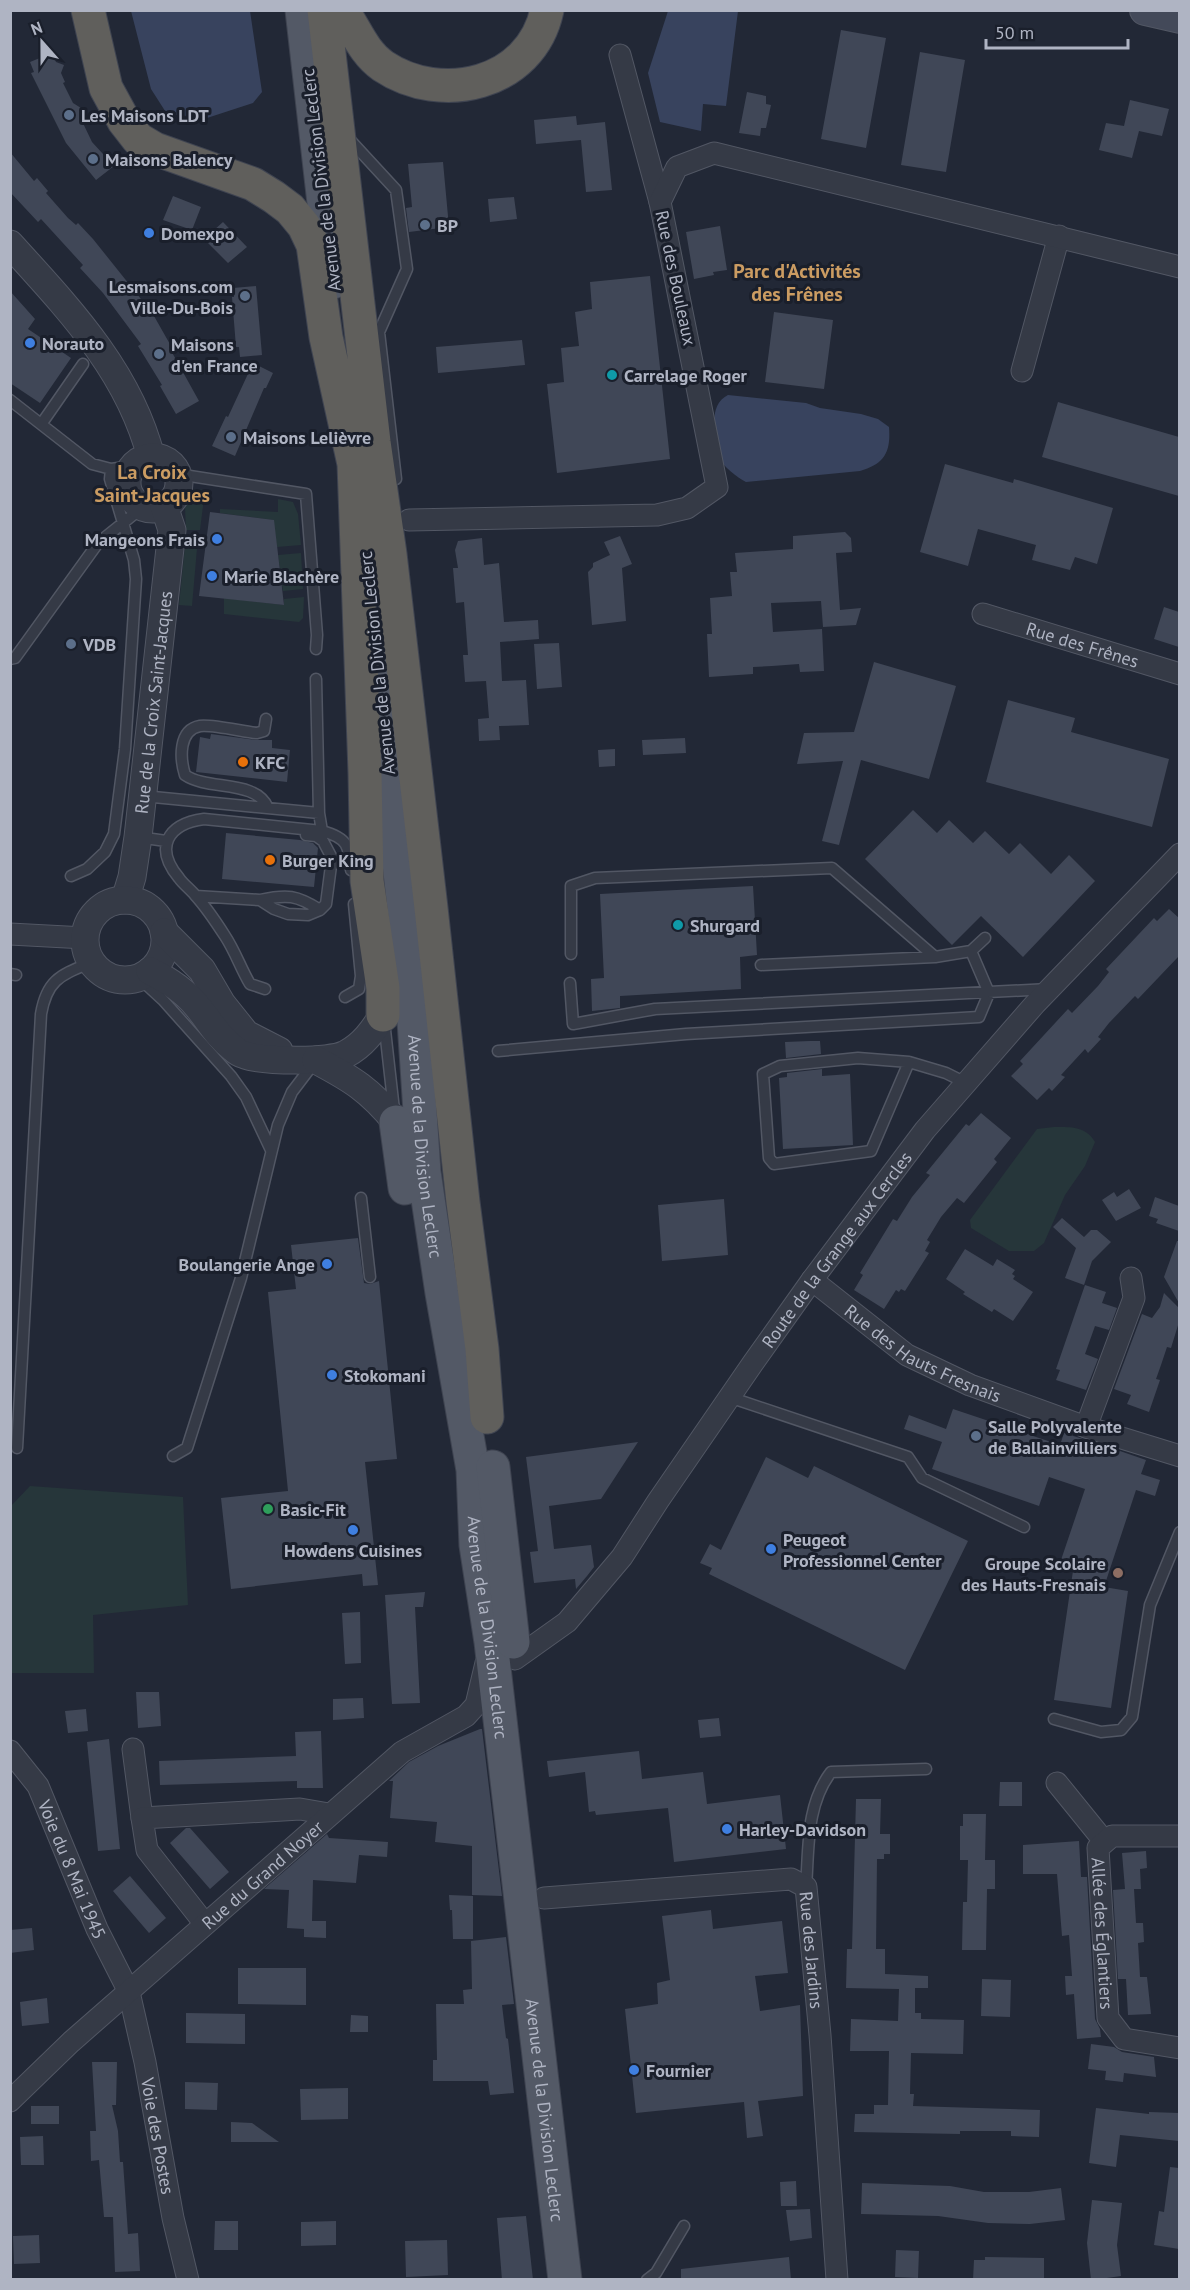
<svg xmlns="http://www.w3.org/2000/svg" width="1190" height="2290" viewBox="0 0 1190 2290" font-family="'PT Sans',sans-serif">
<style>
.green{fill:#26363a}
.water{fill:#38435e}
.building{fill:#404757}
.lines{fill:none;stroke-linecap:round;stroke-linejoin:round}
.service-casing{stroke:#525764;stroke-width:13}
.minor-casing{stroke:#525764;stroke-width:23}
.tertiary-casing{stroke:#525764;stroke-width:29}
.secondary-casing{stroke:#525764;stroke-width:32}
.primary-casing{stroke:#3e4350;stroke-width:35}
.trunk-casing{stroke:#3f4451;stroke-width:35}
.service{stroke:#353a46;stroke-width:10}
.minor{stroke:#353a46;stroke-width:21}
.tertiary{stroke:#353a46;stroke-width:27}
.secondary{stroke:#434959;stroke-width:30}
.primary{stroke:#535966;stroke-width:33}
.trunk{stroke:#605f5c;stroke-width:33}
.service-dot{fill:#5c6f8a;stroke:#1a1f2b;stroke-width:2}
.shop-dot{fill:#3f7fe0;stroke:#1a1f2b;stroke-width:2}
.culture-dot{fill:#0f9aa8;stroke:#1a1f2b;stroke-width:2}
.food-dot{fill:#e8710a;stroke:#1a1f2b;stroke-width:2}
.leisure-dot{fill:#2e9e5b;stroke:#1a1f2b;stroke-width:2}
.education-dot{fill:#8d6e63;stroke:#1a1f2b;stroke-width:2}
.labels{text-anchor:middle;dominant-baseline:central;stroke-width:6;stroke-linejoin:round;paint-order:stroke}
.poi-label{font-size:18px;font-weight:bold;fill:#afb4c3;stroke:#1a1f2b;text-anchor:start}
.street-label{font-size:18px;fill:#afb4c3;stroke:#1a1f2b}
.neighbourhood-label{font-size:20px;font-weight:bold;fill:#cb9c62;stroke:#1a1f2b}
</style>
<rect width="100%" height="100%" fill="#222836"/>
<!-- green -->
<path class="green" d="M194,489L205,490L200,530H186L185,507Z
M278,499L293,502L298,514L301,545L277,547L273,520L220,513V509L278,512Z
M186,536L198,537L192,606L179,605Z
M301,553L303,589L283,591L278,555Z
M304,597L303,618L299,622L224,614V598L284,605V599Z
M1054,1127C1070,1127 1086,1126 1095,1142L1085,1166L1065,1195L1044,1243L1034,1251H1009L971,1228L970,1220L1037,1129Z
M30,1486L183,1497L188,1605L93,1615L94,1673H11V1506Z"/>
<!-- water -->
<path class="water" d="M131,11H250L262,92L253,103L207,118L167,114L151,89Z
M668,11H738L726,106L703,104L701,131L660,122L648,73Z
M728,395L806,403L820,408L861,414L878,419L889,427C891,453 884,464 860,471L746,482C737,477 723,467 718,456C717,452 717,446 717,442C714,426 710,404 728,395Z"/>
<!-- building -->
<path class="building" d="M841,30L886,38L866,148L821,139Z
M920,52L965,60L946,172L901,165Z
M52,53L56,62L64,65L61,73L65,82L63,83L73,103L81,108V119L92,142L114,166L96,180L66,143L31,73L34,72L30,62Z
M747,92L766,96V104L771,105L766,128H761L760,136L739,133Z
M1130,100L1169,109L1162,136L1139,131L1132,158L1099,150L1106,123L1124,126Z
M576,116L577,125L605,122L612,190L586,192L581,140L536,144L534,120Z
M10,152L34,181L37,178L48,191L46,193L68,218L76,225L78,223L93,239L137,294L154,316L171,346L169,347L199,401L176,414L160,386L162,385L138,346L141,344L103,293L80,268L83,265L41,219L38,222L10,192Z
M443,162L449,227L409,232L406,208L412,207L408,164Z
M173,196L201,207L192,230L163,220Z
M514,197L517,219L490,222L488,199Z
M223,222L247,247L228,263L204,239Z
M720,226L727,270L713,272L714,275L694,279L686,232Z
M650,276L670,459L557,473L547,384L564,382L561,348L579,346L575,312L592,309L590,282Z
M256,286L262,355L240,357L239,347H236L232,297H234L233,288Z
M10,291L35,319L28,329L71,358L40,403L10,383Z
M774,312L833,320L824,389L765,382Z
M522,340L525,365L438,373L436,347Z
M253,363L273,373L266,388H264L235,456L212,446L226,416L228,417Z
M1058,402L1179,437V496L1042,457Z
M945,464L1013,483L1014,479L1113,508L1097,564L1075,557L1070,570L1032,560L1036,545L978,529L968,566L920,552Z
M210,512L274,520L284,605L199,596Z
M845,532L851,538L852,552L836,553L840,610L861,608L856,625L823,627L821,601L771,603L773,632L822,629L824,671L800,672L799,664L772,666L753,667V674L709,677L707,634H712L710,598L732,596L730,572H737L735,553L793,549V536Z
M620,536L632,564L622,568L626,621L592,625L588,572L593,567V563L610,555L604,542Z
M482,538L484,565L499,563L504,622L538,620L539,639L500,642L502,681L526,680L529,725L499,726L500,740L479,741L478,719L489,718L486,681L465,682L463,655H468L464,602L456,603L453,568H458L455,550L458,541Z
M1164,607L1179,612V647L1154,639Z
M559,643L562,687L537,689L534,644Z
M874,662L956,686L929,779L861,760L839,845L822,841L843,761L797,764L804,733L854,732Z
M1008,700L1075,718L1071,732L1169,759L1152,827L986,782Z
M211,734L256,740H272V748L290,750L287,782L196,772L200,737L210,739Z
M685,738L686,753L643,755L642,740Z
M615,749V766L599,767L598,750Z
M913,810L937,833L949,820L973,843L985,831L1009,854L1020,843L1051,874L1069,855L1095,881L1023,957L981,916L952,945L865,859Z
M226,833L300,840L313,843L318,848L314,887L222,879Z
M753,886L757,955L740,957L741,989L620,996V1008L592,1011L591,979L604,978L600,894Z
M1169,909L1179,918V956L1138,999L1135,996L1109,1023L1098,1037L1101,1039L1088,1053L1085,1049L1061,1075L1065,1077L1052,1091L1049,1088L1037,1100L1011,1076L1023,1064L1020,1061L1068,1009L1072,1013L1098,986L1109,972L1106,969L1154,918L1157,921Z
M810,1041H820L821,1054L786,1058L785,1042Z
M822,1069V1076L850,1074L853,1145L783,1149L779,1078L787,1077V1073Z
M981,1113L1011,1138L994,1159L997,1162L964,1203L957,1198L941,1217L927,1240L930,1242L925,1251L929,1253L905,1291L901,1289L899,1292L896,1290L884,1309L854,1290L863,1275L860,1273L893,1219L897,1221L912,1197L930,1175L926,1173L966,1124L969,1126Z
M1129,1189L1141,1208L1116,1221L1102,1200L1114,1192L1117,1197Z
M1155,1197L1179,1206V1231L1156,1223L1158,1219L1149,1216Z
M724,1199L728,1255L662,1261L658,1205Z
M1062,1218L1084,1237L1091,1230H1097L1111,1242L1092,1261L1084,1285L1065,1278L1076,1248L1053,1227Z
M358,1238L364,1283L370,1284L379,1281L397,1459L365,1462L378,1585L363,1586L362,1574L231,1589L221,1498L288,1491L268,1292L296,1289L291,1245Z
M1177,1241H1179V1303L1164,1277Z
M965,1249L993,1266L997,1259L1015,1270L1012,1274L1015,1276L1013,1279L1033,1292L1013,1321L994,1309L992,1312L963,1294L965,1292L946,1279Z
M1085,1285L1106,1292L1102,1303L1117,1308L1109,1330L1095,1326L1085,1354L1098,1359L1086,1390L1056,1380L1060,1370L1056,1369Z
M1164,1293L1179,1308V1322L1171,1348L1167,1347L1161,1365L1156,1379L1160,1380L1149,1412L1127,1404L1131,1395L1114,1389L1142,1314L1152,1318L1160,1307Z
M953,1409L1060,1445L1064,1433L1117,1450L1146,1460L1141,1474L1160,1480L1155,1496L1136,1490L1104,1587L1128,1591L1111,1708L1054,1700L1074,1564L1061,1560L1085,1489L1049,1477L1039,1506L932,1469L942,1442L904,1429L909,1415L946,1429Z
M638,1442L601,1499L549,1506L554,1549L591,1545L594,1567L587,1576L576,1589L575,1579L534,1583L530,1552L538,1551L526,1457Z
M766,1457L808,1478L814,1466L968,1541L905,1670L709,1574L712,1568L700,1563L710,1544L721,1550Z
M425,1592L423,1607H415L420,1703L392,1704L385,1595Z
M360,1612L361,1663L345,1664L342,1613Z
M136,1692H159L161,1726L138,1728Z
M363,1698L364,1718L333,1720V1699Z
M86,1709L88,1731L68,1733L65,1711Z
M719,1718L721,1736L700,1738L698,1720Z
M480,1729H482L502,1896L472,1895V1846L435,1842L437,1822L390,1818L393,1781H389L409,1762L438,1746Z
M321,1731L323,1788H297V1781L160,1785L159,1761L296,1756L295,1732Z
M109,1739L120,1849L98,1851L87,1742Z
M639,1751L642,1779L703,1772L707,1804L780,1795L786,1849L674,1862L668,1808L596,1815L595,1811L589,1812L585,1772L549,1777L547,1761Z
M1000,1782H1022V1806H999Z
M856,1799H881L880,1834H890V1854H884V1859H877L876,1949H885V1974L928,1976V1988H915V2013H921V2019L964,2020L963,2054L911,2053L910,2094H914L913,2106L1040,2110L1039,2137L1011,2136V2131H960V2134L854,2132L855,2114H874V2105H888L889,2051H850L851,2019L898,2021L899,1989L846,1988L847,1949H852Z
M963,1814H986L985,1860H995V1889H987L986,1950H962L963,1902H967L968,1860H960V1826H963Z
M186,1828H190L229,1872L210,1889L170,1843Z
M327,1834L329,1838L388,1842L387,1857L359,1855L356,1883L313,1880L312,1921H326V1938L304,1937V1929L287,1928L289,1890L264,1889Z
M1079,1841L1081,1877H1087L1095,2019L1100,2029L1101,2037L1077,2039L1074,1994L1066,1995L1065,1976H1072L1069,1935L1062,1936L1057,1874H1023V1845Z
M1146,1851L1147,1868L1140,1869L1141,1889H1134L1136,1923H1143L1144,1942L1138,1943L1140,1977H1147L1151,2014L1128,2015L1126,1979H1118L1113,1890L1125,1889L1122,1853Z
M130,1876L166,1918L149,1933L113,1891Z
M449,1895L473,1896V1939H453L452,1910H450Z
M711,1910L713,1929L782,1921L788,1973L755,1976L760,2011L800,2005L803,2096L758,2101L763,2136L747,2138L744,2102L636,2113L625,2009L658,2004L657,1983L670,1980L662,1916Z
M32,1928L34,1950L10,1953V1930Z
M506,1937L514,2004L502,2005L506,2038L508,2039L514,2093L490,2095L488,2081H433V2060H437L436,2004H464L463,1990L472,1989L471,1941Z
M238,1968H306V2005L238,2004Z
M982,1979L1011,1980L1010,2017L981,2016Z
M47,1998L49,2023L22,2026L20,2002Z
M186,2013L245,2014V2044L186,2043Z
M351,2015L368,2016V2032H350Z
M1091,2044L1114,2047L1122,2052L1154,2057L1156,2077L1124,2073L1123,2082L1105,2080L1106,2071L1088,2069Z
M92,2062H117L116,2105H112L118,2131L120,2162H123L128,2234L138,2233L140,2271L115,2272L113,2217H104L99,2160L91,2161L90,2131H96Z
M185,2082L218,2083L217,2110L185,2109Z
M348,2088V2119L301,2120L300,2089Z
M31,2106H59V2124H31Z
M1096,2108L1149,2114V2112L1179,2113V2141L1120,2135L1116,2167L1089,2163Z
M231,2122L252,2123L279,2142H231Z
M43,2136L44,2165H21L20,2137Z
M1170,2167L1179,2168V2249L1154,2245L1159,2211L1164,2212Z
M796,2181L797,2206H781L780,2182Z
M862,2183L950,2186L984,2192H1029L1061,2188L1065,2220L1030,2224L988,2223L938,2216L861,2214Z
M1092,2200L1122,2203L1117,2245L1121,2276L1107,2278V2280H1091L1087,2243Z
M810,2209L812,2238L790,2241L786,2210Z
M526,2216L533,2280H502L497,2218Z
M215,2221H238V2250H214Z
M336,2221V2245L301,2246V2222Z
M39,2235L40,2263L14,2264L13,2236Z
M447,2240L448,2275L406,2277L405,2241Z
M896,2250L919,2251L918,2278L895,2277Z
M789,2257L791,2280H681V2269Z
M985,2257L1044,2258V2280H973L974,2260H985Z"/>
<g class="lines">
<defs>
<path id="service" d="M349,139L396,190L407,269L379,332L374,337
M379,332L396,479
M10,400L92,464L111,469L133,466
M42,423L83,364
M177,474L306,494L317,635L316,649
M10,659L15,658L98,543L143,507
M316,679L319,813L322,831
M266,719L264,731L257,733C244,732 212,724 200,726C178,730 180,759 185,775C208,791 256,779 268,808
M143,796L319,813
M138,837L166,841
M71,876L87,869L105,852L114,834L125,749L136,579L134,560L110,479L111,469
M196,896L260,900L274,909L288,914L308,915L320,910L326,904L332,858L323,841L316,836L306,835
M260,900C287,894 297,895 320,910
M571,954V886L595,878L832,868L935,957
M761,965L935,957L971,951L985,938
M10,974L16,975
M138,977L163,1000L231,1076L246,1097L271,1150
M570,983L573,1024L655,1009L1049,989
M265,989L250,984C241,969 235,951 225,936C216,922 206,907 195,895C190,889 183,884 179,878C154,848 167,824 204,819L322,831C348,838 349,846 351,870
M345,997L359,989L361,976L354,904
M384,1021L394,1110
M498,1051L686,1034L979,1017L989,993L971,951
M909,1062L858,1058L780,1066L763,1074L769,1158L774,1164L871,1151L909,1062L946,1073L966,1083
M361,1198L370,1277
M729,1397L908,1457L922,1478L1024,1527
M17,1448L41,1014C47,979 61,975 92,962
M173,1456L187,1448L241,1278L278,1125L292,1092L314,1063
M1054,1719L1101,1732L1121,1730L1132,1717L1150,1605L1180,1532
M806,1887C809,1847 806,1805 831,1772L926,1769
M647,2280L656,2273L684,2226"/>
<g id="minor">
<path d="M620,55L660,202"/>
<path d="M1022,371L1059,236"/>
<path d="M409,520L657,515L687,508L717,487L660,202L677,167L714,153L1180,267"/>
<path id="s1" d="M983,614L1180,674"/>
<path d="M10,934L85,938"/>
<path id="s2" d="M812,1280L907,1355L970,1385L1086,1427L1180,1456"/>
<path d="M1086,1427L1134,1298L1131,1278"/>
<path id="s3" d="M515,1659L567,1622L622,1557L658,1501L753,1363L812,1280L925,1130L1035,1004L1180,854"/>
<path d="M133,1749L142,1818"/>
<path id="s4" d="M10,1751L38,1786L97,1929L129,1992L145,2062L173,2218L188,2280"/>
<path d="M1057,1783L1104,1841"/>
<path id="s5" d="M1180,1836H1112L1098,1848L1108,2018L1124,2039L1180,2048"/>
<path id="s6" d="M544,1898L791,1879L806,1887L820,2035L837,2280"/>
<path d="M205,1924L147,1850L142,1818L300,1809L329,1814"/>
<path id="s7" d="M10,2101L71,2042L402,1752L466,1716L476,1705L486,1663"/>
</g>
<g id="tertiary">
<path d="M10,244C68,308 129,371 151,457"/>
<circle cx="153" cy="483" r="26"/>
<path id="s8" d="M125,900L132,877L138,837L172,530L164,506"/>
<circle cx="125" cy="940" r="40"/>
<path d="M164,932L202,970L222,1004L246,1034L279,1051"/>
<path d="M150,971C168,980 184,990 197,1006C209,1020 218,1037 233,1048C236,1051 241,1054 245,1055C262,1061 330,1063 346,1054C363,1045 373,1031 383,1015"/>
<path d="M316,1060C352,1079 370,1090 396,1122"/>
</g>
<path id="secondary" d="M1145,10L1180,18"/>
<g id="primary">
<path d="M302,10L333,282"/>
<path id="s9" d="M373,631L410,961L424,1172L442,1293L473,1470L476,1545L491,1642L565,2280"/>
<path d="M396,1122L405,1188"/>
<path d="M493,1467L513,1642"/>
</g>
<path id="trunk" d="M88,10L106,88L124,121L138,139L155,149L253,184L274,197L290,209L304,226L313,245L326,337L354,464L365,773L367,881L383,988V1015
M324,10L374,442L390,554L431,908L463,1202L482,1349L487,1417
M342,10C356,30 363,52 383,66C441,105 531,85 547,10"/>
</defs>
<!-- service casing -->
<use href="#service" class="service-casing"/>
<!-- minor casing -->
<use href="#minor" class="minor-casing"/>
<!-- tertiary casing -->
<use href="#tertiary" class="tertiary-casing"/>
<!-- secondary casing -->
<use href="#secondary" class="secondary-casing"/>
<!-- primary casing -->
<use href="#primary" class="primary-casing"/>
<!-- trunk casing -->
<use href="#trunk" class="trunk-casing"/>
<!-- service -->
<use href="#service" class="service"/>
<!-- minor -->
<use href="#minor" class="minor"/>
<!-- tertiary -->
<use href="#tertiary" class="tertiary"/>
<!-- secondary -->
<use href="#secondary" class="secondary"/>
<!-- primary -->
<use href="#primary" class="primary"/>
<!-- trunk -->
<use href="#trunk" class="trunk"/>
</g>
<!-- markers -->
<g class="service-dot">
<circle cx="69" cy="115" r="6"/>
<circle cx="93" cy="159" r="6"/>
<circle cx="425" cy="225" r="6"/>
<circle cx="245" cy="296" r="6"/>
<circle cx="159" cy="354" r="6"/>
<circle cx="231" cy="437" r="6"/>
<circle cx="71" cy="644" r="6"/>
<circle cx="976" cy="1436" r="6"/>
</g>
<g class="shop-dot">
<circle cx="149" cy="233" r="6"/>
<circle cx="30" cy="343" r="6"/>
<circle cx="217" cy="539" r="6"/>
<circle cx="212" cy="576" r="6"/>
<circle cx="327" cy="1264" r="6"/>
<circle cx="332" cy="1375" r="6"/>
<circle cx="353" cy="1530" r="6"/>
<circle cx="771" cy="1549" r="6"/>
<circle cx="727" cy="1829" r="6"/>
<circle cx="634" cy="2070" r="6"/>
</g>
<g class="culture-dot">
<circle cx="612" cy="375" r="6"/>
<circle cx="678" cy="925" r="6"/>
</g>
<g class="food-dot">
<circle cx="243" cy="762" r="6"/>
<circle cx="270" cy="860" r="6"/>
</g>
<circle class="leisure-dot" cx="268" cy="1509" r="6"/>
<circle class="education-dot" cx="1118" cy="1573" r="6"/>
<g class="labels">
<!-- poi labels -->
<g class="poi-label">
<text x="81" y="115">Les Maisons LDT</text>
<text x="105" y="159">Maisons Balency</text>
<text x="437" y="225">BP</text>
<text x="161" y="233">Domexpo</text>
<text x="233" y="286" text-anchor="end">Lesmaisons.com<tspan x="233" dy="21">Ville-Du-Bois</tspan></text>
<text x="42" y="343">Norauto</text>
<text x="171" y="344">Maisons<tspan x="171" dy="21">d'en France</tspan></text>
<text x="624" y="375">Carrelage Roger</text>
<text x="243" y="437">Maisons Lelièvre</text>
<text x="205" y="539" text-anchor="end">Mangeons Frais</text>
<text x="224" y="576">Marie Blachère</text>
<text x="83" y="644">VDB</text>
<text x="255" y="762">KFC</text>
<text x="282" y="860">Burger King</text>
<text x="690" y="925">Shurgard</text>
<text x="315" y="1264" text-anchor="end">Boulangerie Ange</text>
<text x="344" y="1375">Stokomani</text>
<text x="988" y="1426">Salle Polyvalente<tspan x="988" dy="21">de Ballainvilliers</tspan></text>
<text x="280" y="1509">Basic-Fit</text>
<text x="783" y="1539">Peugeot<tspan x="783" dy="21">Professionnel Center</tspan></text>
<text x="353" y="1550" text-anchor="middle">Howdens Cuisines</text>
<text x="1106" y="1563" text-anchor="end">Groupe Scolaire<tspan x="1106" dy="21">des Hauts-Fresnais</tspan></text>
<text x="739" y="1829">Harley-Davidson</text>
<text x="646" y="2070">Fournier</text>
</g>
<!-- street labels -->
<g class="street-label">
<text transform="translate(321 180) rotate(-97)">Avenue de la Division Leclerc</text>
<text transform="translate(676 278) rotate(78)">Rue des Bouleaux</text>
<text stroke="none"><textPath href="#s1" startOffset="104">Rue des Frênes</textPath></text>
<text transform="translate(377 663) rotate(-96)">Avenue de la Division Leclerc</text>
<text stroke="none"><textPath href="#s8" startOffset="200">Rue de la Croix Saint-Jacques</textPath></text>
<text stroke="none"><textPath href="#s9" startOffset="518">Avenue de la Division Leclerc</textPath></text>
<text stroke="none"><textPath href="#s3" startOffset="524">Route de la Grange aux Cercles</textPath></text>
<text stroke="none"><textPath href="#s2" startOffset="134">Rue des Hauts Fresnais</textPath></text>
<text stroke="none"><textPath href="#s9" startOffset="1004">Avenue de la Division Leclerc</textPath></text>
<text stroke="none"><textPath href="#s4" startOffset="135">Voie du 8 Mai 1945</textPath></text>
<text stroke="none"><textPath href="#s7" startOffset="339">Rue du Grand Noyer</textPath></text>
<text stroke="none"><textPath href="#s5" startOffset="172">Allée des Églantiers</textPath></text>
<text stroke="none"><textPath href="#s6" startOffset="328">Rue des Jardins</textPath></text>
<text stroke="none"><textPath href="#s9" startOffset="1490">Avenue de la Division Leclerc</textPath></text>
<text stroke="none"><textPath href="#s4" startOffset="417">Voie des Postes</textPath></text>
</g>
<!-- neighbourhood labels -->
<g class="neighbourhood-label">
<text x="797" y="271">Parc d'Activités<tspan x="797" dy="23">des Frênes</tspan></text>
<text x="152" y="472">La Croix<tspan x="152" dy="23">Saint-Jacques</tspan></text>
</g>
</g>
<!-- border -->
<rect width="1190" height="2290" fill="none" stroke="#afb4c3" stroke-width="24"/>
<!-- north arrow -->
<g transform="translate(42 42) rotate(339)" stroke="#1a1f2b" stroke-width="4.5" paint-order="stroke">
<path d="M0-4.5L10 22L0 15L-10 22Z" fill="#afb4c3"/>
<text y="-9" font-size="16" font-weight="bold" text-anchor="middle" fill="#afb4c3">N</text>
</g>
<!-- scale -->
<path d="M986 39v9h142v-9" fill="none" stroke="#afb4c3" stroke-width="3"/>
<text x="995" y="39" font-size="18" fill="#afb4c3" stroke="#1a1f2b" stroke-width="4.5" paint-order="stroke">50 m</text>
</svg>
